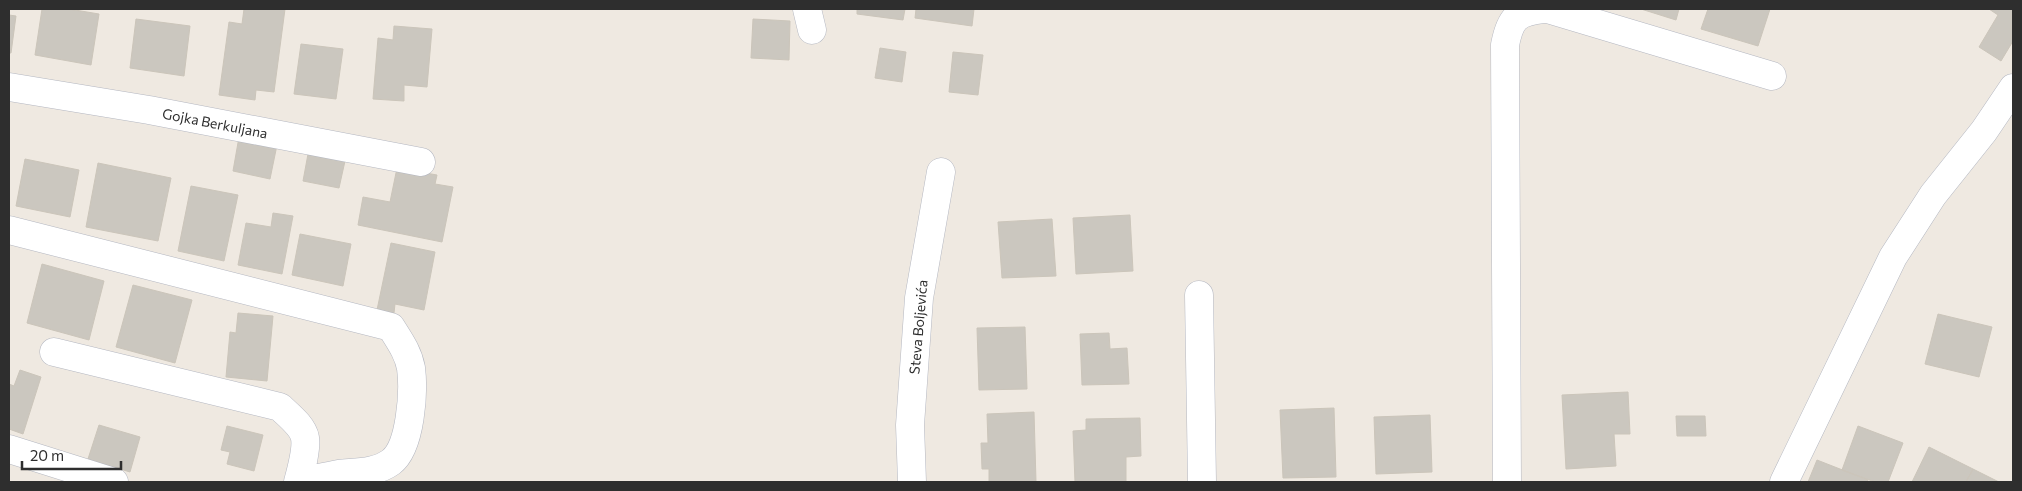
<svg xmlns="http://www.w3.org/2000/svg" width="2022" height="491" viewBox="0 0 2022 491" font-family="Commissioner,sans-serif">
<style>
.building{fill:#cbc7bf;stroke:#cbc5ba}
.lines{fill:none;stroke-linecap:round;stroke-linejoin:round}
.street-casing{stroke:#b4b7c1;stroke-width:29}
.street{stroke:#fff;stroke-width:28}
.labels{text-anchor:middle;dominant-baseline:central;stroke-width:4;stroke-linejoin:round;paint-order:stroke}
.street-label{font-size:14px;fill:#2e2e2e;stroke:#fff}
</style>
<rect width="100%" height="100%" fill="#efe9e1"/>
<!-- building -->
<path class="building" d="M42,9H69L99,14L91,65L35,55Z
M244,9H285L274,92L256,90L255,100L219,95L229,22L242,24Z
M857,9H905L903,20L857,14Z
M916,9H974L972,26L915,18Z
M1641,9H1679L1676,20Z
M1708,9H1770L1758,46L1701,29Z
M1989,9H2013V41L2001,61L1979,47L1998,15Z
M9,15L16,16L11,53H9Z
M136,19L190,26L184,76L130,68Z
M753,19L790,21L789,60L751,58Z
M394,26L432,29L427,87L404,85V101L373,99L378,38L393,40Z
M301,44L343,49L336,99L294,94Z
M880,48L906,52L902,82L875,78Z
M953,52L983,55L978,95L949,92Z
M239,137L277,145L270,179L233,171Z
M308,154L345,161L339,188L303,181Z
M25,159L79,170L70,217L16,206Z
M98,163L171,178L158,241L86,227Z
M397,168L437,175L435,184L453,187L442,242L358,225L363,197L390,202Z
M191,186L238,195L224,261L178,251Z
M273,213L293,216L282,274L238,265L246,223L271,227Z
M1130,215L1133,271L1076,274L1073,218Z
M1052,219L1056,276L1002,278L998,222Z
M300,234L351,244L343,286L292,275Z
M391,243L435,252L424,310L395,304L394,313L377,310Z
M42,264L104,281L89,340L27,323Z
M133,285L192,300L175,363L116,347Z
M238,313L273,316L267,381L226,377L230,332L236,333Z
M1938,314L1992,327L1979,377L1925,364Z
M1025,327L1027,389L979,390L977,328Z
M1109,333L1110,349L1127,348L1129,384L1082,385L1080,334Z
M20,370L41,377L23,434L9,429V384L14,386Z
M1628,392L1630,434H1614L1616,466L1566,469L1562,395Z
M1334,408L1336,477L1283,478L1280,410Z
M1034,412L1036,482H989V469H982L981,443H988L987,414Z
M1430,415L1432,472L1376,474L1374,417Z
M1676,416H1705L1706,436H1677Z
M1140,418L1141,456L1126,457V482H1075L1073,431L1086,430V419Z
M99,425L140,437L130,472L88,459Z
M227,426L263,435L254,471L227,464L230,452L221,450Z
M1858,426L1903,443L1888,482H1875L1842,470Z
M1929,447L1973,469L1966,482H1912Z
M1817,460L1868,480L1867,482H1808Z
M1973,469L1999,482H1966Z"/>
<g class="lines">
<defs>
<path id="street" d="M807,9L812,30
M1548,9L1772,76
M9,87L149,110L421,162
M9,230L391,327C399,340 408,352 411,368C414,391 411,447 391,462C376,473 356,472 339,474C325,477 312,479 298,482
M1199,295L1202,482
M54,352L280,407C288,415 303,426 305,438C307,449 301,471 298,482
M9,449L114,482
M912,482L910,425L919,298L941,172
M1507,482L1505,45C1510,19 1516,12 1543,9
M1784,482L1893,257L1933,195L1984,131L2013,88"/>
</defs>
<!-- street casing -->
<use href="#street" class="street-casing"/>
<!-- street -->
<use href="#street" class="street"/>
</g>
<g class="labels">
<!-- street labels -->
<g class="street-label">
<text transform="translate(215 123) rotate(11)">Gojka Berkuljana</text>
<text transform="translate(918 327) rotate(-85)">Steva Boljevića</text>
</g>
</g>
<!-- border -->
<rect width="2022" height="491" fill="none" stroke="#2e2e2e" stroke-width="20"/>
<!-- scale -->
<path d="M22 461v8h99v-8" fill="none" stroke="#2e2e2e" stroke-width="2.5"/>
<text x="30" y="461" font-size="15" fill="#2e2e2e" stroke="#ffffff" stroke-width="4" paint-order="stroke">20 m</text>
</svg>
